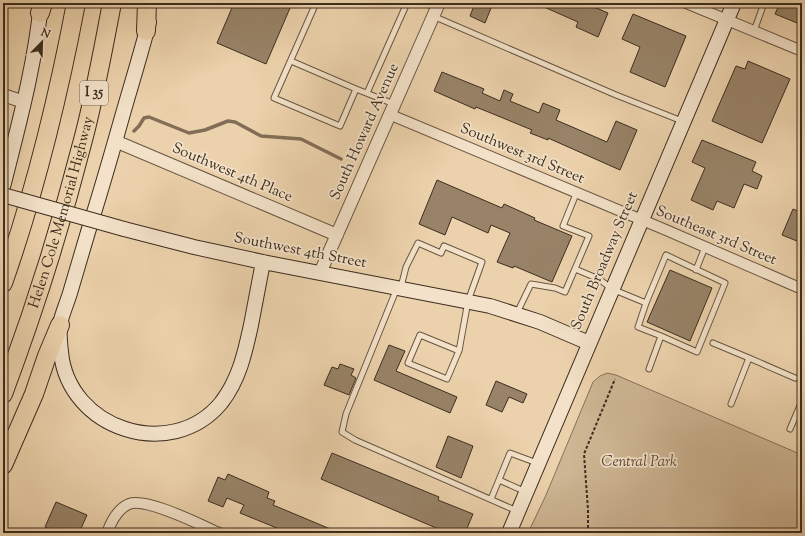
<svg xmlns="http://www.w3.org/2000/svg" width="805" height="536" viewBox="0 0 805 536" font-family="'Sorts Mill Goudy',serif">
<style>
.green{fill:#ceb694;stroke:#85725a}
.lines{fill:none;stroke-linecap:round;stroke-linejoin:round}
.stream{stroke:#826e57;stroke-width:3.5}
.building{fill:#988368;stroke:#3c2d1f}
.service-casing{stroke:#685642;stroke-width:7}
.minor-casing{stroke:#685642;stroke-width:12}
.tertiary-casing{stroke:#685642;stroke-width:14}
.secondary-casing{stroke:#3c2d1f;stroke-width:16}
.motorway-casing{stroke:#3c2d1f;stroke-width:20}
.path{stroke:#3c2d1f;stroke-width:2;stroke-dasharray:3 2;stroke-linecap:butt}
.service{stroke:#f3e2c9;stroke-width:5}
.minor{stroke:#f3e2c9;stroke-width:10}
.tertiary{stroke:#f3e2c9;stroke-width:12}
.secondary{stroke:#f3e2c9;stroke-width:14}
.motorway{stroke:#ecd2ac;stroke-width:18}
.secondary-bridge-casing{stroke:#3c2d1f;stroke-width:16;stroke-linecap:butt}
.secondary-bridge{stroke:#f3e2c9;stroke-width:14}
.labels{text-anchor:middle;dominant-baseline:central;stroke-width:3.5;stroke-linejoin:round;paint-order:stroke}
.shield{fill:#f3e2c9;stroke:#736352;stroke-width:1}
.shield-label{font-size:14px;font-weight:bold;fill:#3c2d1f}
.street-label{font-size:15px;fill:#3c2d1f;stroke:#f3e2c9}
.park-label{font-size:15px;font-style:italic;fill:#594836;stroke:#f3e2c9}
</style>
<rect width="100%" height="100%" fill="#ecd2ac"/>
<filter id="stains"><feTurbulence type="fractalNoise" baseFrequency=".005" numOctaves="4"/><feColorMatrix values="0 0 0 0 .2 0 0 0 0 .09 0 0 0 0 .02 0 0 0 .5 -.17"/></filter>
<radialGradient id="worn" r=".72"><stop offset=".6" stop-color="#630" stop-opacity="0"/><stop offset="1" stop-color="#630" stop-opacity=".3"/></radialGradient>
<!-- green -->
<path class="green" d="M607,373L616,375L802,455V533H528L546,495L593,382L600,376Z"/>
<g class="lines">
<!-- stream -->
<path class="stream" d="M134,131L139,126L144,118L149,117L189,133L205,130L228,121L235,122L261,136L301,139L341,159"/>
</g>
<!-- building -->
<path class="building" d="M234,3H279L290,8L266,64L217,43Z
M475,3H493L485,23L470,16Z
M535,3H585L608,13L598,37L576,27L578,22Z
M780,3H802V25L775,14Z
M633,14L686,36L665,87L630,72L640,47L622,39Z
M748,61L790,79L762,143L712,121L736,66L745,69Z
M442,72L484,89L482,93L500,101L504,90L513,94L510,101L539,113L543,103L560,110L556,120L607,142L616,121L637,130L620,170L548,138V140L530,133L532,130L503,118L476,107L475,109L434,91Z
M702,140L756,162L752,171L762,176L757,189L744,184L734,208L717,201L713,210L691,200L705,168L692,162Z
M437,180L502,208L504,204L535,218L534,220L572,236L552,282L514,266L513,268L497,262L510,233L491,225L488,233L452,217L445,235L419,224Z
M793,209L802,213V243L782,235Z
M670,270L712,288L690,341L647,322Z
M389,345L405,351L396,371L457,397L450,413L374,380Z
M340,364L354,369L351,375L356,378L349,395L324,385L332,367L338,369Z
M496,381L527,394L523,403L509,397L502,412L486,405Z
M448,436L473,446L461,478L436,467Z
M332,453L439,497L438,500L473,514L465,533H448L321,479Z
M228,474L269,492L267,498L275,501L273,505L340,533H289L240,513L244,505L227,498L223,507L208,501L218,477L225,480Z
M56,502L87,515L79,533H58L45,527Z"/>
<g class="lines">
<defs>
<path id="service" d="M316,3L274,98L340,126L356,89L394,104
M425,3L436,8
M433,16L616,95L682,121
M754,31L764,3
M291,61L356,89
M367,93L407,3
M575,269L599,279L612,289L646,303L666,255L725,283L697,352L661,336L649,369
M696,270L705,247
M401,287L406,267L418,243L441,253L444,246L482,262L468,301L459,351L458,353L447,379L408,363L420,335L459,351
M397,288L346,414L342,432L355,440L517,511
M646,303L638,327L661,336
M517,313L531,284L555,288L565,292L589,236L563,226L576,194
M713,343L749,358
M731,404L749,358L795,378
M790,429L802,401
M499,480L526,492
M491,499L510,453L537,463"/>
<path id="minor" d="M686,3L802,51
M391,115L666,230L802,289
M107,533C111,522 117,509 129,504C146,497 201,525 219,533"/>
<path id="tertiary" d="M3,95L24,102
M115,141L337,235
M320,273L439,3"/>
<path id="secondary" d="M149,22C141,54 131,85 122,117C111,156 100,194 88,232C82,253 76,273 70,293C67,303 62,314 60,324C59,332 60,343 61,352C68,429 171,463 221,403C239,380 245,353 251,325C255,304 259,283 263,262
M3,187C18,127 35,66 41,3
M124,229L194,247L263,262L490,306L540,322L589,343
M509,533L734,3"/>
<g id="motorway">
<path d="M40,13L43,3"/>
<path d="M146,31L147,3"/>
<path d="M3,283C35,192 58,98 76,3"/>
<path id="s1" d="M3,394C34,311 61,226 83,140C95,95 103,49 112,3"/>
<path d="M3,465L34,394L47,356L60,325"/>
</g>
</defs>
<!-- service casing -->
<use href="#service" class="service-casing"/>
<!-- minor casing -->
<use href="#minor" class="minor-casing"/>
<!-- tertiary casing -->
<use href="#tertiary" class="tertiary-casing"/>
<!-- secondary casing -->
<use href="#secondary" class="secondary-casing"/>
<!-- motorway casing -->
<use href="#motorway" class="motorway-casing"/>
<!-- path -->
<path class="path" d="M588,533V510L584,454L615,379"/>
<!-- service -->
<use href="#service" class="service"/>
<!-- minor -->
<use href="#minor" class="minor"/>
<!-- tertiary -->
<use href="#tertiary" class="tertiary"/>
<!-- secondary -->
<use href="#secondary" class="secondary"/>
<!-- motorway -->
<use href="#motorway" class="motorway"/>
<defs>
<path id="secondary-bridge" d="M3,195L124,229"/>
</defs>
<!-- secondary-bridge casing -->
<use href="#secondary-bridge" class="secondary-bridge-casing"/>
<!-- secondary-bridge -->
<use href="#secondary-bridge" class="secondary-bridge"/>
</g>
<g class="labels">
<!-- shield labels -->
<rect class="shield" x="80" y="81" width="28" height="24" rx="3"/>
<g class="shield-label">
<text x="94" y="93">I 35</text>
</g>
<!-- street labels -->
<g class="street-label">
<text transform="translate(365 132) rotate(-66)">South Howard Avenue</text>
<text transform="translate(522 154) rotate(23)">Southwest 3rd Street</text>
<text transform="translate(232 173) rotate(23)">Southwest 4th Place</text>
<text stroke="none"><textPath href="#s1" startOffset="191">Helen Cole Memorial Highway</textPath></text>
<text transform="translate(716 236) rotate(23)">Southeast 3rd Street</text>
<text transform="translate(300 251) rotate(11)">Southwest 4th Street</text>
<text transform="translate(605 261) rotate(-67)">South Broadway Street</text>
</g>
<!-- park labels -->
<g class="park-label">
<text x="639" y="462">Central Park</text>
</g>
</g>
<!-- margin -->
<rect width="805" height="536" fill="none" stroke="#ecd2ac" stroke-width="16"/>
<rect x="4" y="4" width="797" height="528" fill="none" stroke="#3c2d1f" stroke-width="2"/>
<rect x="8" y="8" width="789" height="520" fill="none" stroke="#3c2d1f"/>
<!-- north arrow -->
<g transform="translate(42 42) rotate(23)" stroke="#f3e2c9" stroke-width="3" paint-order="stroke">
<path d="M0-3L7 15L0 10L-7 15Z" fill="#3c2d1f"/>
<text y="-6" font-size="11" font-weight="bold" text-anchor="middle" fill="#3c2d1f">N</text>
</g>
<rect width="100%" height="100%" filter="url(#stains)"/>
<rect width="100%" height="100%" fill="url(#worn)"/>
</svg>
